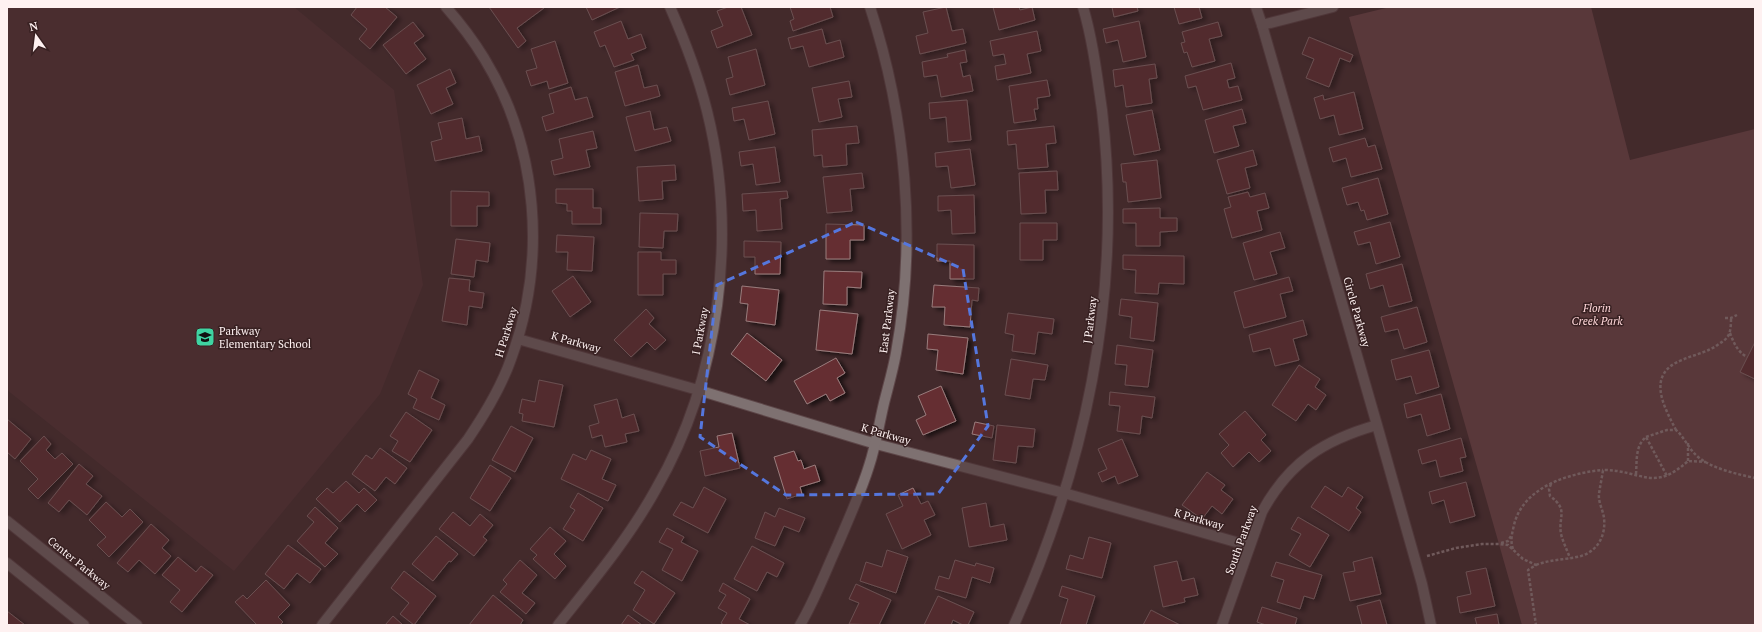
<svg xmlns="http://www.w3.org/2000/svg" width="1762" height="632" viewBox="0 0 1762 632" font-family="'PT Serif',serif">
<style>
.built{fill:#523234}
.green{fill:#74494c}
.building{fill:#652e33;stroke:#997c7c;filter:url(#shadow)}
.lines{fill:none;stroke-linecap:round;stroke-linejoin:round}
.minor-casing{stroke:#5d4648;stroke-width:12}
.tertiary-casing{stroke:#5d4648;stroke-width:12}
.path{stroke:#a69494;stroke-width:2.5;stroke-dasharray:3 2;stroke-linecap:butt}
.minor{stroke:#7e7171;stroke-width:10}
.tertiary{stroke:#7e7171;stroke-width:10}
.marked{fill:none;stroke:#5577de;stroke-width:3;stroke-dasharray:8 5;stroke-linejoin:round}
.labels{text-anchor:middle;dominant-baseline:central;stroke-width:3;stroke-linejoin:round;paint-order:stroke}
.park-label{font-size:11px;font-style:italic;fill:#ffd7d9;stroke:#382122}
.street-label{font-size:11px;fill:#fef1f1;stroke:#382122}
.poi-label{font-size:11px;fill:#fef1f1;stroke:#382122;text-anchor:start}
</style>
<defs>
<filter id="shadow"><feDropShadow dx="4.5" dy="2.5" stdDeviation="2" flood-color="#0009"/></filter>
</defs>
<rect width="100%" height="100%" fill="#432a2c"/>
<!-- built -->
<path class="built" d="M7,7H294L394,90L423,285L380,394L234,571L7,390Z"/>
<!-- green -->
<path class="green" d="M1390,7H1591L1630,160L1755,129V625H1522L1349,17Z"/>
<!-- building -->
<path class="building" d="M357,7H385L397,17L370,49L359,39L367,29L351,15Z
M489,7H543L544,8L517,28L526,41L518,48Z
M586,7H620L592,20Z
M728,7H741L752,35L717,48L711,31L723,26L717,11Z
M790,7H830L833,17L793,31L790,21L794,19Z
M946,7L952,31L963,29L966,43L920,54L916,36L928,33L923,12Z
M993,7H1019L1020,10L1032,7L1035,20L999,30Z
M1112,7H1137L1138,11L1114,17Z
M1174,7H1199L1202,18L1179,24Z
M621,21L628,39L641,34L646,48L631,54L634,60L614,67L605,45L600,47L594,32Z
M1139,21L1146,57L1123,62L1118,40L1106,43L1103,29Z
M413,22L424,36L414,43L426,59L406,74L383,45Z
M1218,22L1222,36L1209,39L1215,61L1192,67L1187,52L1184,53L1181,43L1185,42L1182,32Z
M822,29L826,44L840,40L844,57L809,67L803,46L791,49L788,38Z
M1037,31L1041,51L1027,54L1031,73L997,80L995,66L1006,64L1004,54L993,56L990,41Z
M1309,37L1353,55L1350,62L1340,58L1329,87L1306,78L1314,59L1302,54Z
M555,41L568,83L549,89L547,81L531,86L526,71L537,68L531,49Z
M756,49L765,85L730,95L726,79L733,77L728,57Z
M965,50L967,62L960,63L963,77L970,75L973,91L941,97L937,75L924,77L922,62L948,57L947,54Z
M1231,63L1235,78L1227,80L1229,88L1238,86L1242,100L1203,110L1196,86L1188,88L1185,76Z
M1155,64L1157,78L1149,79L1152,103L1126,107L1123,85L1115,87L1113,70Z
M638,65L644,88L657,85L660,96L625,106L615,72Z
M450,69L456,83L446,88L453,104L431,114L417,85Z
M1047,80L1050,96L1037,98L1038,109H1034L1036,120L1014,123L1009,86Z
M849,81L852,97L838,99L842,117L819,122L812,88Z
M571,87L575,100L587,97L593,117L546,131L542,117L554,113L549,94Z
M1354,92L1363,129L1339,135L1334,115L1320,119L1314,98L1323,95L1324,100Z
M967,100L971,140L948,142L946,117L930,119L929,103Z
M768,101L775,134L749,140L744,119L734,121L732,108Z
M1242,109L1246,123L1233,126L1239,146L1214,153L1205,120Z
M1152,110L1160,150L1134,155L1126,115Z
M650,111L654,130L667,127L671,141L635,151L626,117Z
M462,118L466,139L479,136L482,151L435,161L431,142L442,139L438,123Z
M857,126L859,143L846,144L847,165L823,167L822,155L814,156L812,130Z
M1054,126L1056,143L1046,144L1048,167L1018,169L1016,144L1008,145L1007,131Z
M593,131L597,148L586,150L590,167L554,175L551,161L563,158L559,139Z
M1365,138L1368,147L1375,145L1382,169L1351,177L1346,158L1333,162L1329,148Z
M775,147L780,182L756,185L753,164L741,166L739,152Z
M970,149L975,185L951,188L948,166L936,167L935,153Z
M1253,150L1257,165L1245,168L1250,188L1227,194L1217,160Z
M1157,160L1161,198L1128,202L1126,182H1123L1121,164Z
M675,165L676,180L662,181L663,199L639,201L637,167Z
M1057,171L1058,190H1045L1046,213L1021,214L1019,173Z
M862,173L864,188L850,189L852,211L827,213L823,177Z
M1378,178L1388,214L1367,220L1364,210L1361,211L1358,202L1347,205L1342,188Z
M556,189H593V208H601V224H572V211H567V204L556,203Z
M451,191L489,192V206H477V226H451Z
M787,191L788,198L780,199L782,229L757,231L756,210L743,211L742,194Z
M1248,192L1250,197L1265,193L1269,208L1257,211L1262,230L1232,238L1224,209L1231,207L1228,197Z
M974,195L975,233L952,234L951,210L938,211V196Z
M1160,208V218H1177V231L1160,232V246H1136V223H1123V209Z
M640,213L678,214L677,231H664L663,248L639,247Z
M1390,222L1400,257L1376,264L1370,242L1358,245L1354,232Z
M1020,223H1057V240H1043V260H1020Z
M826,224L864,225V240H850V259H826Z
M1280,232L1285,248L1270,252L1277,274L1254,280L1243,243Z
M557,235L594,237L592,271L567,270L568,252H556Z
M456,239L490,243L488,262L476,260L474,277L451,274Z
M744,241L781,242L780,274H755V257H744Z
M937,244L974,245V279H950V261H937Z
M638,252H661V260H676V274H663V295H638Z
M1123,255L1184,256V284L1159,283L1158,294L1135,293L1136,270L1123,269Z
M1402,264L1412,301L1389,307L1383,285L1370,289L1366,274Z
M824,271L862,272L861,288L847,287V305L823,304Z
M573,276L591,302L570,317L552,291Z
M1289,277L1293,291L1280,294L1286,317L1244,328L1234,292Z
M449,278L470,280L469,291L484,293L482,308L469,306L467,325L442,321Z
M934,285L979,288L978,301L972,300L970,327L944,325L945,307H932Z
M742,286L779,290L775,325L746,321L748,304L740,303Z
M1121,299L1158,303L1154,341L1130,338L1132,317L1119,315Z
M1417,307L1427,342L1404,349L1398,329L1385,332L1381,317Z
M646,309L654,318L649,324L666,340L655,350L647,342L631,357L614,340Z
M820,310L858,314L852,354L816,350Z
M1008,313L1054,319L1052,334L1038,332L1035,354L1012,351L1014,335L1005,333Z
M1303,320L1307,335L1293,339L1299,360L1275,366L1270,348L1253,352L1249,335Z
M747,333L782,360L766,381L731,354Z
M928,334L968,338L963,374L936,370L938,350L927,349Z
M1755,342V379L1740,372Z
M1117,345L1153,350L1148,387L1125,385L1127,365L1115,364Z
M1429,350L1439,387L1416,394L1411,376L1396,380L1391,360Z
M836,358L845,373L837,378L845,393L830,401L826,394L807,404L794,381Z
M1011,359L1048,365L1045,380L1033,379L1030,399L1005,395Z
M1299,365L1320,379L1315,387L1326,395L1316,410L1308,404L1296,421L1272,405Z
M419,370L439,380L431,398L445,405L439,420L413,408L417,399L408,394Z
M539,380L563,385L554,427L522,421L523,414L519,413L522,399L535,402Z
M941,386L956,421L923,435L916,420L926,415L918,396Z
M1110,392L1155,397L1152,418L1142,416L1140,434L1117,431L1120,406L1109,405Z
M1441,394L1450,429L1427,436L1421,414L1407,418L1404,404Z
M617,399L622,418L634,414L639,431L625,434L627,442L605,447L602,435L592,438L589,426L599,423L594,405Z
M1245,411L1266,435L1261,440L1271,451L1259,462L1249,452L1233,467L1221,453L1229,445L1219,434Z
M406,412L432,430L410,462L392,451L398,441L390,436Z
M7,419L31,439L15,459L7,452Z
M975,422L994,426L992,438L972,434Z
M997,425L1035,429L1033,447L1018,446L1016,463L993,460Z
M511,426L533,438L515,472L492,460Z
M732,433L740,468L705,476L700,451L719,447L717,436Z
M44,436L51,444L46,450L55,459L62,453L73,464L38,499L28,489L38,479L20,461Z
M1461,438L1466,457L1460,458L1463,471L1440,477L1436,460L1422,464L1418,450Z
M1122,439L1138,476L1118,484L1115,476L1102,482L1098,473L1107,469L1098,449Z
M380,448L407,468L395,484L386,477L375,491L352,474L366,455L372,459Z
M591,450L611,459L602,479L616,485L608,501L561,479L573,454L586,460Z
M794,451L798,461L801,460L804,469L815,465L820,481L800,487L802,494L787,499L774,457Z
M79,464L93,476L86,484L102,496L87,515L69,500L59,512L48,503Z
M490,465L511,478L490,511L470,498Z
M1207,472L1225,485L1221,490L1233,499L1222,514L1212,506L1202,519L1182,505Z
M346,481L359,493L364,488L377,500L365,512L357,504L340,522L316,499L327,488L333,493Z
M1466,482L1475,516L1450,523L1444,500L1432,504L1429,492Z
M1325,486L1342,497L1348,487L1363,497L1356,508L1361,512L1349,531L1311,507Z
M704,487L726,499L708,533L673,515L681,502L693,508Z
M913,488L921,504L928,501L935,515L924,520L931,535L902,549L886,514L903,506L898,495Z
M578,493L603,508L583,541L563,529L575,510L570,507Z
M106,502L122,517L130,509L143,522L109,557L97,545L106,537L89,520Z
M986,503L990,527L1004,524L1007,540L969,547L962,508Z
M315,507L338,528L325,543L338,554L325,567L297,541L314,522L307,516Z
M779,508L805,518L799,532L784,526L775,546L755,538L765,512L775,517Z
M453,512L470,526L480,514L493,525L483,537L487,540L474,556L439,529Z
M1298,517L1329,535L1310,567L1289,555L1301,534L1291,529Z
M151,524L169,540L162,548L171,556L155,574L139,560L128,572L117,563Z
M550,527L566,541L554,554L566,566L555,579L533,559L537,555L530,549Z
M667,528L684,537L681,542L698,551L682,581L662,570L673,549L659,542Z
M436,536L458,554L451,562L449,561L433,581L412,564Z
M1089,537L1111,543L1102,578L1066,569L1070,555L1083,559Z
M288,545L321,569L310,583L297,573L284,589L265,574Z
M752,546L784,563L777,577L767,572L757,591L734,579Z
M887,550L908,557L896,593L860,581L866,562L882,567Z
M178,557L196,572L201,566L213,575L182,612L170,602L180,590L162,575Z
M1372,557L1381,594L1350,601L1343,573L1355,571L1353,562Z
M520,560L537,575L522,593L535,603L526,614L500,592L507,584L503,580Z
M955,560L975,566L976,563L994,568L990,583L972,577L966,598L935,589L939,576L949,579Z
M1177,561L1182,581L1194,578L1198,595L1184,598L1185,602L1163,607L1154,566Z
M1276,562L1322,575L1314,599L1304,596L1300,609L1277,602L1284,580L1271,576Z
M1486,568L1495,606L1460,613L1457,597L1471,594L1466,572Z
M404,571L436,596L414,625L400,614L409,603L391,588Z
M642,571L675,593L654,624L633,610L645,590L634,583Z
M266,580L290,605L278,617L283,622L280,625H257L235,602L243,595L247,599Z
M723,583L750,599L739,619L750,625H724L721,623L727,613L718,608L726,595L719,591Z
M856,584L891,600L879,625L849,624L859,603L849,599Z
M1062,586L1095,596L1086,625H1060L1068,599L1059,596Z
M493,595L523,620L520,625H469Z
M938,596L974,612L968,625H963L953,620L951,625H924Z
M1380,600L1387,625H1362L1357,606Z
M1262,607L1297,618L1295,625H1266L1257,622Z
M1151,610L1180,625H1143Z
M7,611L25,625H7Z
M1497,614L1499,625H1477L1475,618Z
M628,615L642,625H621Z
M393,616L403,625H385Z"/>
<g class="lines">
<defs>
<path id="minor" d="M1262,25L1377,425L1422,584L1431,625
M518,339L698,390L876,444L1064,493L1250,546
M322,625L468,439C485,414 501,388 511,359C547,261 539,148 484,58C473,40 460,23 446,7
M558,625C593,581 629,538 656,489C720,378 738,235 707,111C698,75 685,41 670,7
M1014,625C1087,462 1123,289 1102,110C1097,76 1093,41 1083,7
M1222,625L1262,512C1289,462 1324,440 1377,425"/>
<path id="tertiary" d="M1256,7L1262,25L1333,7
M7,521L137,625
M7,563L84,625
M800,625C815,600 826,570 838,544C849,518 861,492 869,466C876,445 879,424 884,403C888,387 893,370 896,353C917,239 906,117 870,7"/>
</defs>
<!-- minor casing -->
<use href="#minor" class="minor-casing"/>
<!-- tertiary casing -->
<use href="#tertiary" class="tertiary-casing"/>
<!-- path -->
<path class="path" d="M1725,318H1731L1737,315
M1730,333C1734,344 1738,352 1747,357
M1676,430C1663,405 1646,374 1682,360C1693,355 1705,353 1716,346C1721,342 1727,340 1729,334C1731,329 1731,323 1731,318
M1646,437L1667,430H1676C1684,437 1688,447 1695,454C1708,468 1737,474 1755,478
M1688,443V461
M1636,474C1637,461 1635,446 1646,437L1667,476
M1551,484L1549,489L1550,496C1569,510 1558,516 1561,534C1563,542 1567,550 1570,558
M1501,543L1508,541L1511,536
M1513,549C1510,540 1512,534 1514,525C1523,487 1569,473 1603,470
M1427,556L1456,548L1482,544H1499L1508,545L1523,559L1536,565L1528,570L1536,625
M1536,565C1551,559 1566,560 1581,556C1598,551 1606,535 1604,518C1603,510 1598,502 1599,494C1600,486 1602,478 1603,470C1642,470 1653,493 1688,461L1706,462"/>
<!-- minor -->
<use href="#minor" class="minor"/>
<!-- tertiary -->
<use href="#tertiary" class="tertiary"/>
</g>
<!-- marked area -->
<path d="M0 0H1762V632H0ZM856,222L963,269L988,426L938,494L786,495L700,437L717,285Z" fill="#432a2c" fill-opacity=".55" fill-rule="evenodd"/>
<path class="marked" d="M856,222L963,269L988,426L938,494L786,495L700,437L717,285Z"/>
<!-- icons -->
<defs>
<symbol id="school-square" viewBox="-11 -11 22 22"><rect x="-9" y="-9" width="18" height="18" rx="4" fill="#3fd4a2" stroke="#382122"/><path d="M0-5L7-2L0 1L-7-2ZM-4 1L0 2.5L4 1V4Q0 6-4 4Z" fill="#111"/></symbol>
</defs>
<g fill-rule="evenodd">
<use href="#school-square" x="194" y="326" width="22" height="22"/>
</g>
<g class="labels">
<!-- park labels -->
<g class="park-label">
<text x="1597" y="308">Florin<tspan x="1597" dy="13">Creek Park</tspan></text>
</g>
<!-- street labels -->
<g class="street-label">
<text transform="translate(1357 312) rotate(74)">Circle Parkway</text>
<text transform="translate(1090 320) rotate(-83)">J Parkway</text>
<text transform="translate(887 321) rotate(-83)">East Parkway</text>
<text transform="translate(700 331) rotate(-79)">I Parkway</text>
<text transform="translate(506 332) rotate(-73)">H Parkway</text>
<text transform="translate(576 342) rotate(16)">K Parkway</text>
<text transform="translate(886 434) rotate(16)">K Parkway</text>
<text transform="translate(1199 519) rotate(16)">K Parkway</text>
<text transform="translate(1241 540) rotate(-70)">South Parkway</text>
<text transform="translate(79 563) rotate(39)">Center Parkway</text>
</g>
<!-- poi labels -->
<g class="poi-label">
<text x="219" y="331">Parkway<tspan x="219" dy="13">Elementary School</tspan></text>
</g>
</g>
<!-- border -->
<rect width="1762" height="632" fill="none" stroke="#fef1f1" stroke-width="16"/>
<!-- north arrow -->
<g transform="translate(36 36) rotate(346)" stroke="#382122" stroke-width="3" paint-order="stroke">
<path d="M0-3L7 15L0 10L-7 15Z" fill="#fef1f1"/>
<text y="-6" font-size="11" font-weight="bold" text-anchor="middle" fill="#fef1f1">N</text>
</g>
</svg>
